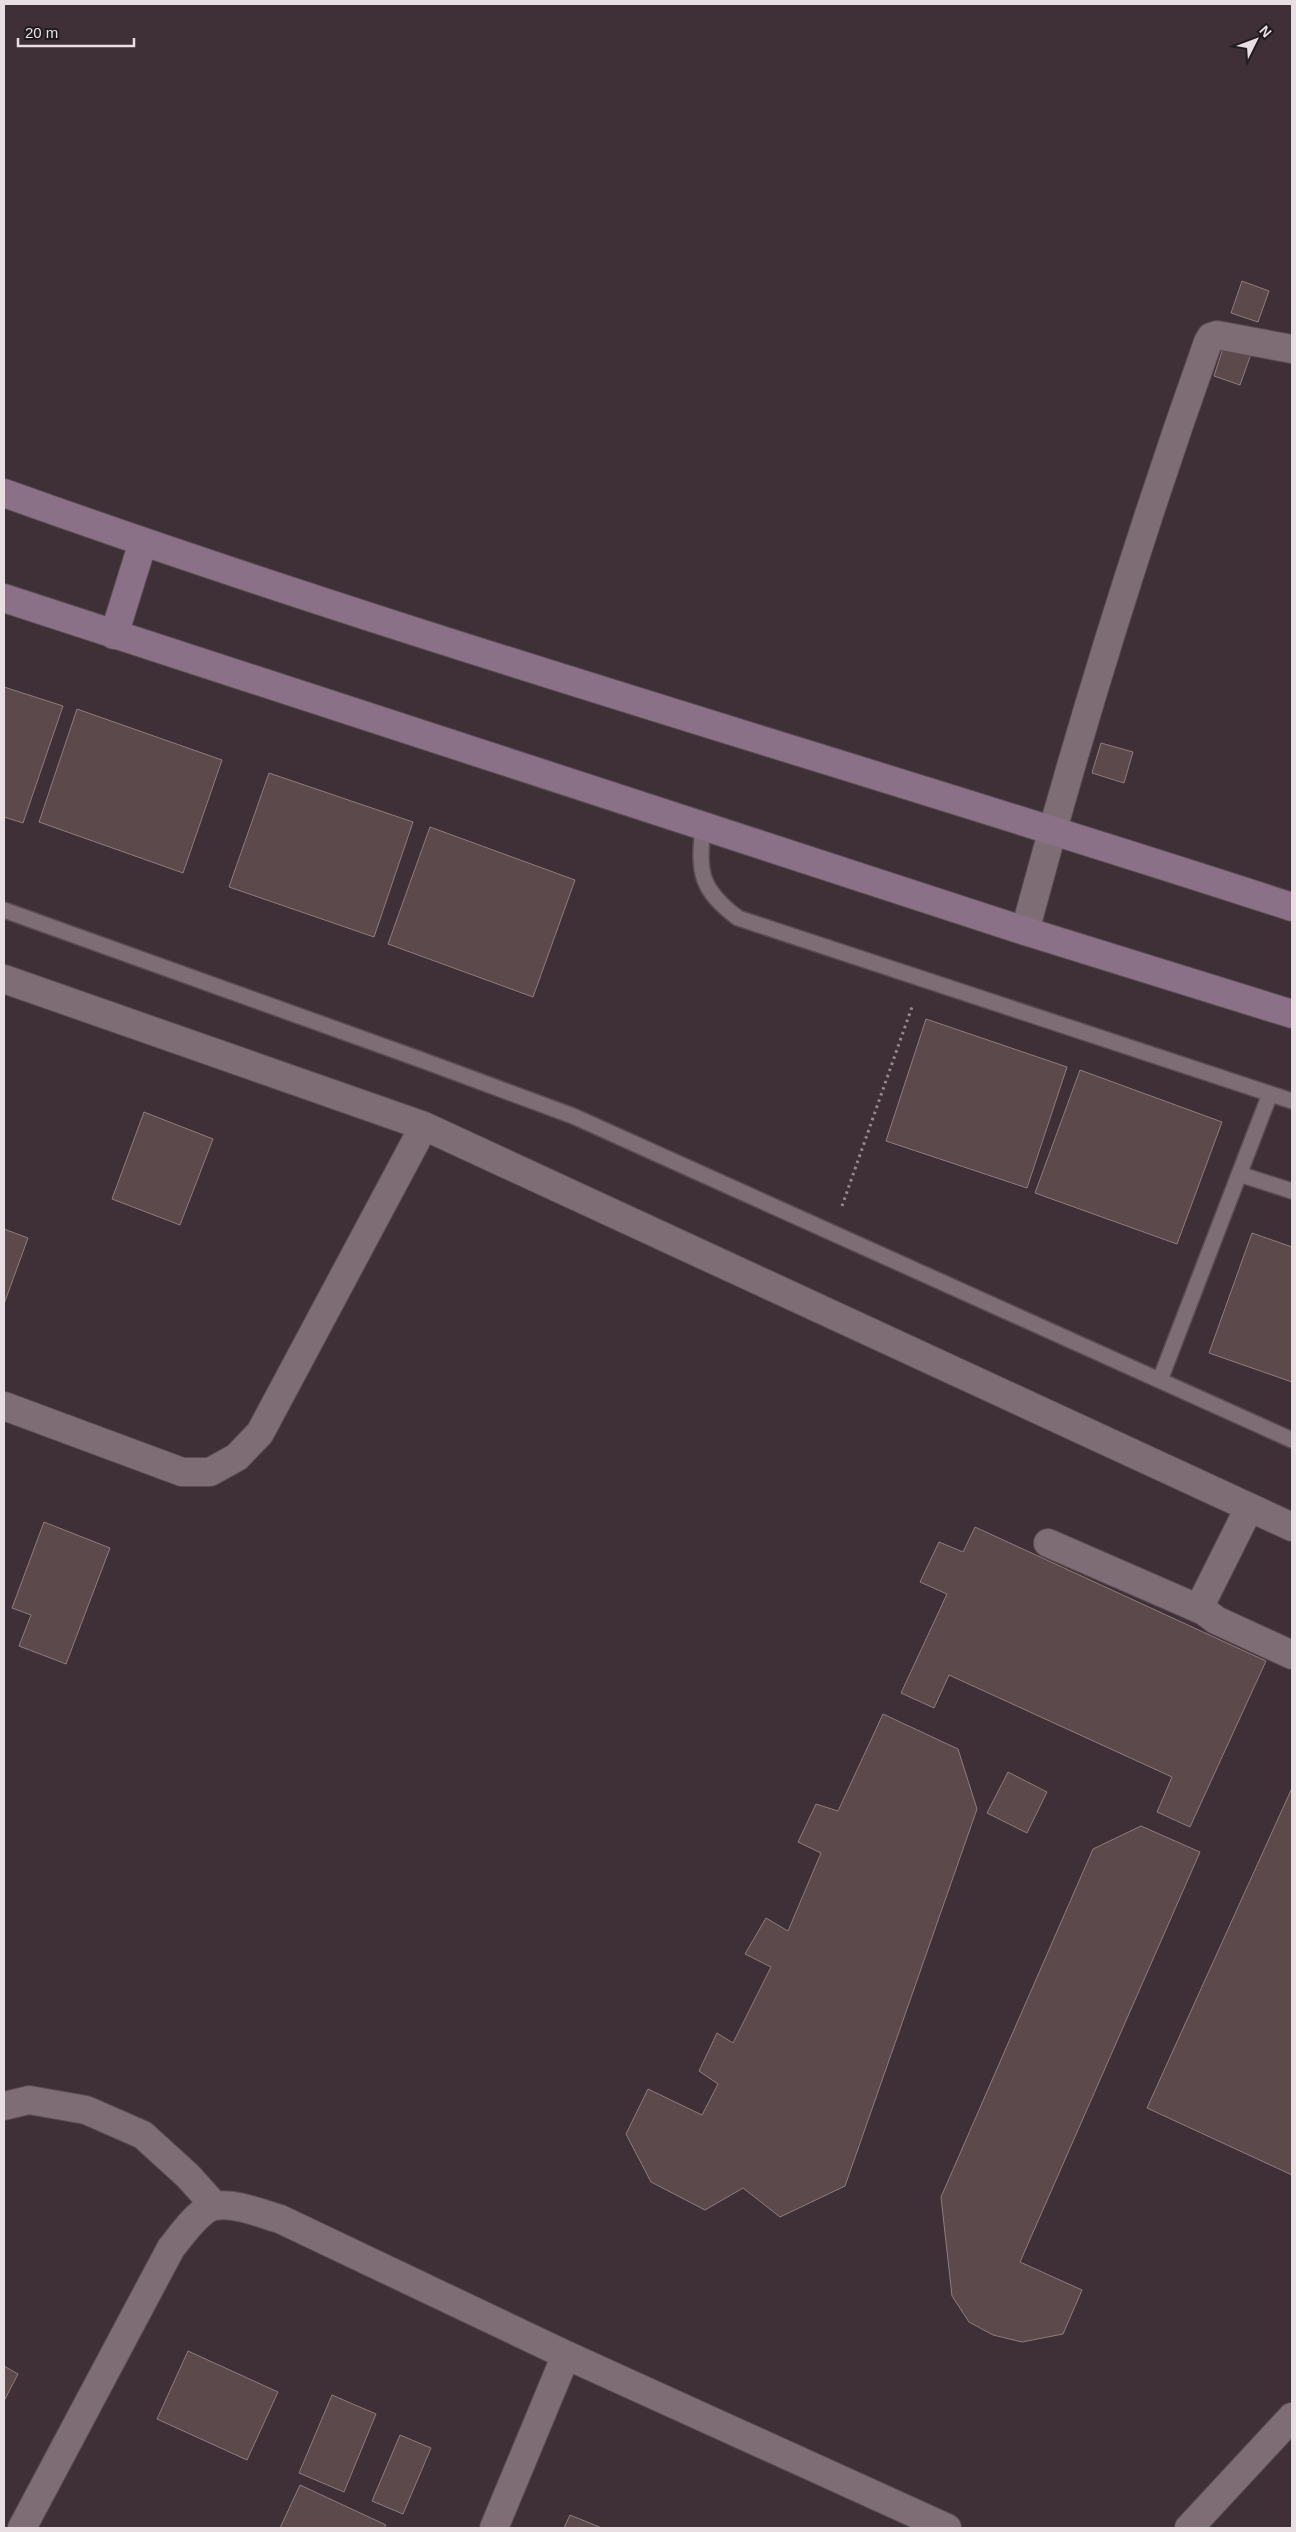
<svg xmlns="http://www.w3.org/2000/svg" width="1296" height="2532" viewBox="0 0 1296 2532" font-family="Helvetica,sans-serif">
<style>
.building{fill:#5c494b;stroke:#907c7d}
.lines{fill:none;stroke-linecap:round;stroke-linejoin:round}
.lane-casing{stroke:#594c52;stroke-width:18}
.street-casing{stroke:#594c52;stroke-width:30}
.secondary-casing{stroke:#594c52;stroke-width:30}
.path{stroke:#968a8f;stroke-width:3;stroke-dasharray:2.5 4;stroke-linecap:butt}
.lane{stroke:#7e6d75;stroke-width:15}
.street{stroke:#7e6d75;stroke-width:28}
.secondary{stroke:#8b7187;stroke-width:28}
</style>
<rect width="100%" height="100%" fill="#3f3037"/>
<!-- building -->
<path class="building" d="M1242,281L1269,291L1258,322L1231,313Z
M1224,345L1251,354L1240,385L1214,376Z
M4,687L63,706L23,823L4,817Z
M77,709L222,760L183,873L39,822Z
M1101,743L1133,752L1124,783L1092,773Z
M269,773L413,822L374,937L229,887Z
M430,827L575,880L533,997L388,944Z
M926,1019L1067,1067L1027,1188L886,1141Z
M1080,1070L1222,1122L1177,1244L1035,1193Z
M144,1112L213,1139L180,1225L112,1199Z
M4,1229L28,1238L4,1304Z
M1252,1233L1292,1247V1382L1209,1353Z
M44,1522L110,1548L66,1664L19,1646L31,1615L12,1608Z
M975,1527L1266,1661L1190,1827L1157,1812L1172,1777L949,1675L934,1708L901,1693L947,1594L920,1582L939,1542L963,1552Z
M883,1714L958,1749L977,1809L845,2186L780,2217L743,2188L705,2210L651,2182L626,2134L648,2089L702,2115L718,2084L699,2071L717,2033L733,2043L771,1967L745,1954L766,1918L788,1931L821,1853L798,1842L816,1804L838,1811Z
M1008,1772L1047,1792L1027,1833L987,1813Z
M1292,1788V2175L1147,2108Z
M1141,1826L1200,1852L1020,2262L1082,2290L1063,2334L1022,2342L993,2335L969,2322L952,2296L941,2197L1093,1849Z
M188,2351L278,2392L247,2460L157,2419Z
M4,2366L18,2374L4,2401Z
M332,2395L376,2414L344,2492L299,2473Z
M400,2435L431,2448L403,2514L372,2501Z
M300,2485L386,2525L384,2528H280Z
M570,2515L602,2528H564Z"/>
<g class="lines">
<defs>
<path id="lane" d="M703,827C698,873 700,889 738,918L1292,1101
M4,910L419,1059L573,1116L1292,1440
M1239,1174L1292,1191
M1160,1380L1270,1094"/>
<path id="street" d="M1025,931C1078,733 1139,536 1208,342L1211,337L1217,335L1292,349
M4,979L424,1126L1292,1527
M4,1406L182,1472H210L237,1457L260,1433L424,1126
M1249,1508L1203,1600L1204,1611L1216,1620L1292,1655
M1048,1543L1204,1611
M4,2106L29,2100L86,2110L143,2135L188,2176L215,2206
M22,2528L171,2248C181,2236 199,2209 215,2206C234,2202 262,2214 280,2219L566,2355L947,2528
M494,2528L566,2355
M1189,2528L1292,2417"/>
<path id="secondary" d="M4,493C429,645 863,767 1292,907
M4,598L1025,931L1292,1014
M114,635L143,542"/>
</defs>
<!-- lane casing -->
<use href="#lane" class="lane-casing"/>
<!-- street casing -->
<use href="#street" class="street-casing"/>
<!-- secondary casing -->
<use href="#secondary" class="secondary-casing"/>
<!-- path -->
<path class="path" d="M842,1206L913,1004"/>
<!-- lane -->
<use href="#lane" class="lane"/>
<!-- street -->
<use href="#street" class="street"/>
<!-- secondary -->
<use href="#secondary" class="secondary"/>
</g>
<!-- border -->
<rect width="1296" height="2532" fill="none" stroke="#e9dfe3" stroke-width="10"/>
<!-- north arrow -->
<g transform="translate(1256 40) rotate(48)" stroke="#211a1e" stroke-width="4" paint-order="stroke">
<path d="M0-4L9 19L0 12L-9 19Z" fill="#e9dfe3"/>
<text y="-8" font-size="14" font-weight="bold" text-anchor="middle" fill="#e9dfe3">N</text>
</g>
<!-- scale -->
<path d="M18 38v8h116v-8" fill="none" stroke="#e9dfe3" stroke-width="2.5"/>
<text x="25" y="38" font-size="15" fill="#e9dfe3" stroke="#211a1e" stroke-width="4" paint-order="stroke">20 m</text>
</svg>
